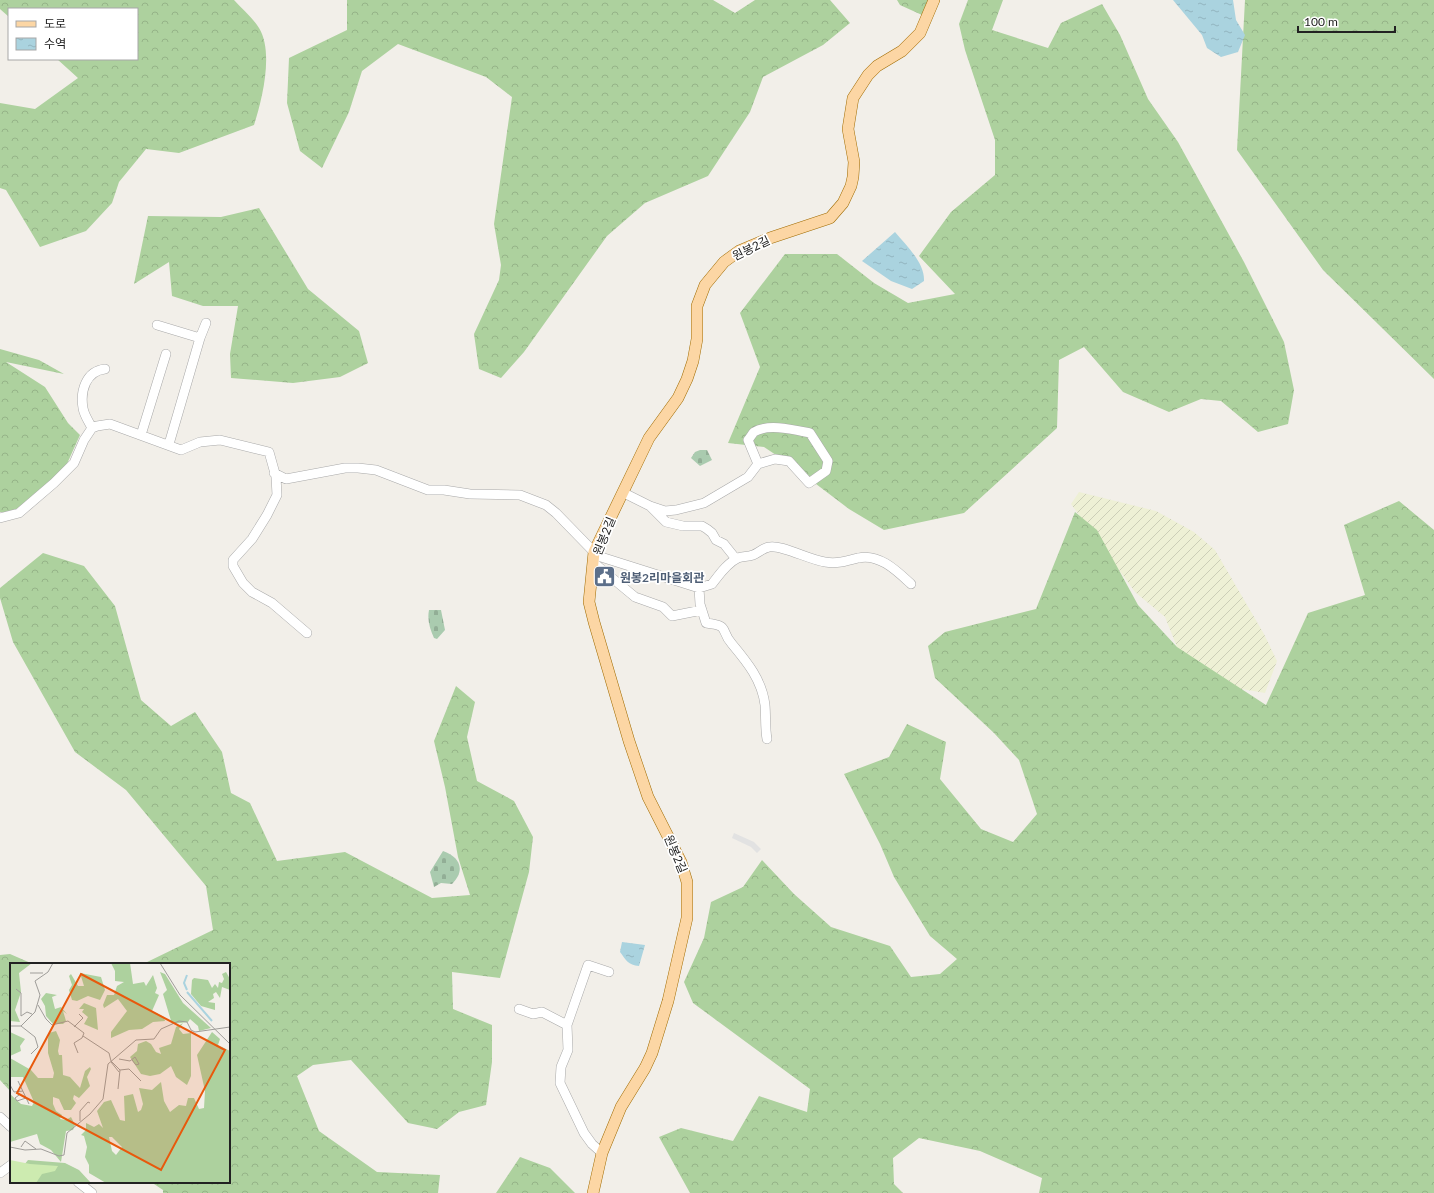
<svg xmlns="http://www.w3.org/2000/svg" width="1434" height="1193" viewBox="0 0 1434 1193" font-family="Lato,'Noto Sans KR',sans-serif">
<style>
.farmland{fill:url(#farmland-furrows)}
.forest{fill:url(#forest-crowns)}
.cemetery{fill:url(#cemetery-stones)}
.parking{fill:#e2e2e2}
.water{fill:url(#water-ripples)}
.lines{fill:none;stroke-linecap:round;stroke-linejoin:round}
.minor-casing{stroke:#a9a9a9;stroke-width:10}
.major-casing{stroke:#a06b00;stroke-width:12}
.minor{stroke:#fff;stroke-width:9}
.major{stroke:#fcd6a4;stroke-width:11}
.labels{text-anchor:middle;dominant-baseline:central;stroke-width:3.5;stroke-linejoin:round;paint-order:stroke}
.street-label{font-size:12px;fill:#222;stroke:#fff}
.service-label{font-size:12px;font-weight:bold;fill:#4e5e75;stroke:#fff;text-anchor:start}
.inset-river{fill:none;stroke:#aad3df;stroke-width:2}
.inset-road{fill:none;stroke:#9f9d99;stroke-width:1}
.view{fill:#e8590c;fill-opacity:0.15;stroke:#e8590c;stroke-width:2}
.inset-edge{fill:none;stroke:#222;stroke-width:2}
</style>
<defs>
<pattern id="farmland-furrows" width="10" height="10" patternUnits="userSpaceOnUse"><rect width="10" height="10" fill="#eef0d5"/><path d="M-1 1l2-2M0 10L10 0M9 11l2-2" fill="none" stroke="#ccceb7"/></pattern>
<pattern id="forest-crowns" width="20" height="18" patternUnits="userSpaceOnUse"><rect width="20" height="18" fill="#add19e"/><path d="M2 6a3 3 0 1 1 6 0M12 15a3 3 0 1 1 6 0" fill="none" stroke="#95b388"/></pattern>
<pattern id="cemetery-stones" width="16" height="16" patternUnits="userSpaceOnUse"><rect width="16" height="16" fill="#aacbaf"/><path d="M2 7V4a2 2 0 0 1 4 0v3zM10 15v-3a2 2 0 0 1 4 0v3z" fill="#92ae96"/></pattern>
<pattern id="water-ripples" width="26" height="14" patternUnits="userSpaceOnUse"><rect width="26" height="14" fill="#aad3df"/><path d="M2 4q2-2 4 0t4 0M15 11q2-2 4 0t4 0" fill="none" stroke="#92b5bf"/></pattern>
</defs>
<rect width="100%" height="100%" fill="#f2efe9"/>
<!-- farmland -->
<path class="farmland" d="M1079,492L1156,511L1194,532L1215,550L1264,634L1277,661L1265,693L1224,686L1183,662L1165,617L1135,592L1071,504Z"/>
<!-- forest -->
<path class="forest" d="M0,0H234C242,9 253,18 259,28C274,52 262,100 254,125L179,153L146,149L119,182L112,203L86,231L40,247L6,190L0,188V103L35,109L78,78L57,59H137V9H9V17L0,9Z
M347,0H713L735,13L755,0H830L850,23L823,45L763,77L750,112L708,176L645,203L607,236L524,352L501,378L479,369L474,334L499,280L501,265L494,224L512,97L486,77L398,44L362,71L349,112L322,168L300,151L287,103L289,58L347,30Z
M897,0H928L922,15L900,5Z
M968,0H1003L992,30L1048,48L1061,23L1102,4L1120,35L1148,99L1178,142L1244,262L1284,342L1294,390L1288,424L1258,432L1221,401L1201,399L1169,412L1123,392L1084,347L1059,360L1057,428L964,513L884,530L849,509L791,465L764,447L728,443L760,367L740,313L785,254H837L874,283L908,303L955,294L919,256L951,212L995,175V140L965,50L959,24Z
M1245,0H1434V379L1323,270L1237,150Z
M259,208L308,289L359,331L368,363L340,377L293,383L231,378L230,354L238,306H203L172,296L169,262L134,284L148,216L221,217Z
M0,349L39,360L64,374L6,362L45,387L68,423L80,435L66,466L27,502L12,512H0Z
M1399,501L1434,530V1193H1039L1042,1178L980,1151L919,1138L893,1158L894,1184L903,1193H690L659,1137L681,1128L733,1141L759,1096L807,1112L810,1089L693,1003L684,982L704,938L711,902L743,887L762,860L794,894L831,927L890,946L911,977L940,974L957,959L930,936L894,877L880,844L844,774L889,757L907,724L946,742L940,779L981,829L1013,842L1037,814L1019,760L994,733L935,678L928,646L945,632L1036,609L1075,512L1097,530L1138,605L1177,647L1266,705L1308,613L1365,595L1344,525Z
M43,553L84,566L115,606L141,700L171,726L195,712L222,752L231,793L250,803L277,861L345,852L432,898L470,895L458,857L445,787L434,741L456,686L475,702L467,737L477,781L514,801L533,837L529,872L500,978L452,972L453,1009L492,1025V1062L486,1105L459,1112L437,1129L408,1123L351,1060L313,1065L297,1076L319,1131L377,1172L440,1175L438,1193H163V1190L151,1182H229V964H143L213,930L206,886L126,790L75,752L13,642L0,598V588Z
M10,954L33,964H11V1092L0,1080V955Z
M520,1157L550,1168L575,1193H496Z"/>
<!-- cemetery -->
<path class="cemetery" d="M700,450H707L712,460L700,466L691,458L695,452Z
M429,610H441L445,630L437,639L434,638C430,629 427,620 429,610Z
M443,851C460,857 466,870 452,884L441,883L434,887L430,872Z"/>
<!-- parking -->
<path class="parking" d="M734,833L754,842L761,849L757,853L751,847L732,838Z"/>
<!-- water -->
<path class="water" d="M1173,0H1233L1236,20L1245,35L1238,52L1221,57L1207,48L1202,35Z
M895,232C906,245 925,263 924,281L912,289L891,281L862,261Z
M622,942L645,945L639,966C628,965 626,960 620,952Z"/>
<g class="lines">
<defs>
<path id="minor" d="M157,325L200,338L169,444
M200,338L206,323
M92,428C89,422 84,415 83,408C80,391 86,371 105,369
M141,435L166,354
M274,473L286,479L345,468H358L376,470L428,490H444L470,494L520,495L546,505L556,513L594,552L601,557L699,588L700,604L706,623C731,626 719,629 732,644C747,662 762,680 765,705C766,717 765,728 767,739
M624,493L650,506L666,522L683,526H702L707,529L712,533L716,540L724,544L736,559
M650,506L665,511L676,510L704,503L748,477L758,464L748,440C750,438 752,434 754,432C768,423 795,430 810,433L828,461L826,471L809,483L789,461L775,459L758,464
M0,518L19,513L54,483L74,463L84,440L92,428L97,426L110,424L181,450L200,442L220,440L269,452L276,477L277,495L267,515L252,539L233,560V566L243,583L252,592L272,603L307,633
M594,563L635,597L663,607L672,616L702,610
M699,588L712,584C719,575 727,563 738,558C742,556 748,557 753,555C758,553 763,548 769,547C780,544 810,560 825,562C837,564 847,561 858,558C879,553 897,571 911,584
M519,1009L533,1014L542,1012L567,1025
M0,1117L11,1127
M602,1153L592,1144L584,1133L560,1083L561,1067L568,1050L567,1025L588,965L609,972
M0,1173L11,1165
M78,1182L92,1193"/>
<path id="major" d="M593,1193L602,1153L621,1107L645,1068L652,1053L668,1001L687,918V882L681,862L648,797L629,741L594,622L589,602L594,552L649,438L678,398L687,379L693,361L697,339V306L705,285L724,262L739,251L770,238L830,218L843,203L851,186L853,177L854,162L848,129L853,98L868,75L877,66L902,51L920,33L934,0"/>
</defs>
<!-- minor casing -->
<use href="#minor" class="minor-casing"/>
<!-- major casing -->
<use href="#major" class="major-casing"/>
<!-- minor -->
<use href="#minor" class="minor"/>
<!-- major -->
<use href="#major" class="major"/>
</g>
<!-- icons -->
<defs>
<symbol id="civic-square" viewBox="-11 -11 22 22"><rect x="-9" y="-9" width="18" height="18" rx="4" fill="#5c6f8a" stroke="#fff"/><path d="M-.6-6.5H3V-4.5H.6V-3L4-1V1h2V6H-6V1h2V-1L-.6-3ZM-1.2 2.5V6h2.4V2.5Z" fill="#fff"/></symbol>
</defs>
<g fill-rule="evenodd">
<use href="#civic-square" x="592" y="564" width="25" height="25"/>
</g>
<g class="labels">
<!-- street labels -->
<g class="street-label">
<text transform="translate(751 248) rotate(-26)">원봉2길</text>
<text transform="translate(604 536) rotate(-68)">원봉2길</text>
<text transform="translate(676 854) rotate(67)">원봉2길</text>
</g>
<!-- service labels -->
<g class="service-label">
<text x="620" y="577">원봉2리마을회관</text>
</g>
</g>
<!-- overview -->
<g transform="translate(10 963)">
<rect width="220" height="220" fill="#f2efe9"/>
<path d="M0,0H22L9,10L11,29L5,47L10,59L0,58ZM101,0H120L123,21L134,19L136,23L143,12L147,25L145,30L149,32L142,48L154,54L155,58L143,59L132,66L119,67L101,75V69L117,48L108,36L94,45L93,42L97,32H104L107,23L114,19L105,18V8ZM150,9L155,11L173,40L201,65L189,68L188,63L180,56L178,59L162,61L153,31L157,27ZM216,9L220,16V27L212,24L210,35L206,29L203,31L204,35L198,39L205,40V47L191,43L181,31L182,17L184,15L198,17L202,25L205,21L208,25L209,19L212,20L214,16L212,11ZM70,10L91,14L95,27L90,37L78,33L67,38L62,37L59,27L62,22L59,13L61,11L68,23H74ZM36,30L47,32L42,34L45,46L51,44L57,51L53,48L56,58L53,61H43L36,53L35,43L31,36ZM74,40L86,45L88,67L74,61L78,54L72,49L74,46H69ZM173,60L169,66L173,71L181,70V113L177,122L166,114L161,103L150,111L140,113L131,111L120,94L127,88L128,81L136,78L141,81L146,89L151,91L149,85L161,81L166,64ZM46,68L50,77L48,88L49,92H52L53,112L60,114L70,125L75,108L80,104L81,106L77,114L80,123L69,135L64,132L63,136L66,140L61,147H54L49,136L43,134V141L46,148L52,152L50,156L56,157L61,154L65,162L63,167L56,168L51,199L41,187L30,181L27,171L0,179V131L11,141L22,143L24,139L13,114H1L0,95L21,107L28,115H43L44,110L38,90V76L39,70ZM0,69L15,76L10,83L11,88L0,93ZM202,69L210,76L208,82L220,88V220H96L79,210V202L75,194L77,184L74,173L71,172L76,167V160L84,164L89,161L93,165L87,148L94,139L101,137L110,157L115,158L114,133L123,131L128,149L131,147L133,141L129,125L142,127L151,119L154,138L160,149L169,142L176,143L178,135H184L189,146L194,145L195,128L187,92ZM99,174H102L112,184L106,192L102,188ZM18,197L55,200L69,207L81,220H0Z" fill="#add19e" fill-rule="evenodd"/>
<path d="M0,197L20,201L48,203L45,208L32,211L26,220H0Z" fill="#cdebb0"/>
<path class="inset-river" d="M177,27L174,20L177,12M177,29L202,58"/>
<path class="inset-road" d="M150,0L170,32L220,81M20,10H33M6,26L11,30V53L17,49L22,51M28,42L36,56L42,62L58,58L74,70L72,75L64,80L68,90M0,63H11L25,49L30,32L25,18L38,9L43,0M11,63L25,74L28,84L21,91M64,64L73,55L69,51M73,73L99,90L101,98L110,107L108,126M109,96L120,98L125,94L129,101L126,102L122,97M101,99L109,109M110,107L119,106L131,118M8,118L19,141M0,122L4,129L13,128M9,132L5,135L7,138L16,135M70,158V148L78,139L80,140M0,184L15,187L31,186L49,193L54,192L57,170L80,151L93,136L98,101L126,77L144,76L151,66L169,58L177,59L181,67L185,69L220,64M11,184L15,178L26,186"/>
<path class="view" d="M71,11L215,87L151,207L7,130Z"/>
<rect width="220" height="220" class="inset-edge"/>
</g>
<!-- legend -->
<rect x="8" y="8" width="130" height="52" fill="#ffffff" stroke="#a7a7a7"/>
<rect x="16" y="21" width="20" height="6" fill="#fcd6a4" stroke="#a7a7a7"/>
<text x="44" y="28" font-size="12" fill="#222222">도로</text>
<rect x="16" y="38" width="20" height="12" fill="url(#water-ripples)" stroke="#a7a7a7"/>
<text x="44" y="48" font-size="12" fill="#222222">수역</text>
<!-- scale -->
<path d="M1298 26v6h97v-6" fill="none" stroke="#222222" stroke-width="2"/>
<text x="1304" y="26" font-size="12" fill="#222222" stroke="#ffffff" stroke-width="3" paint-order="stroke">100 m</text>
</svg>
